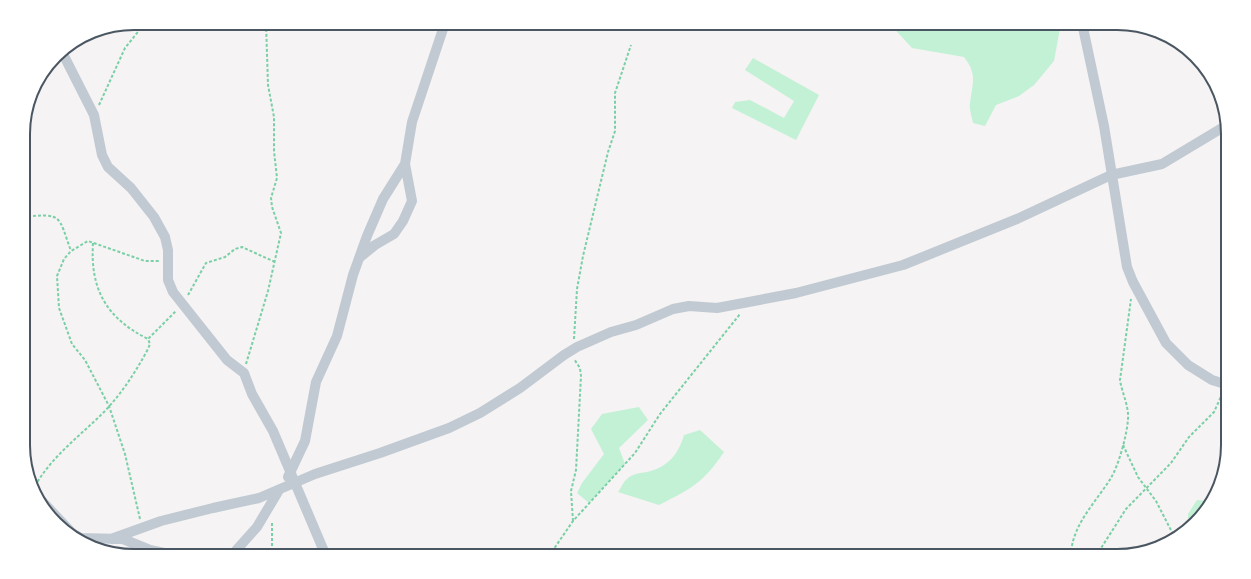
<svg xmlns="http://www.w3.org/2000/svg" width="1251" height="579" viewBox="0 0 1251 579" font-family="Helvetica,sans-serif">
<style>
.green{fill:#c3f1d5}
.lines{fill:none;stroke-linecap:round;stroke-linejoin:round}
.path{stroke:#7ad0a6;stroke-width:2;stroke-dasharray:3 2;stroke-linecap:butt}
.minor{stroke:#c1cad2;stroke-width:10}
.rim{fill:none;stroke:#4a5661;stroke-width:2}
</style>
<rect width="100%" height="100%" fill="#f5f3f3"/>
<!-- green -->
<path class="green" d="M889,23H1061L1054,61L1034,85L1019,96L996,105L985,126L973,123C972,117 969,110 970,104C972,83 978,75 964,57L912,48Z
M753,58L819,95L796,140L732,108L735,102L750,100L784,118L794,101L745,70Z
M1227,249L1228,292L1224,293L1222,250Z
M639,407L648,420L619,448L625,464L589,503L577,493L582,483L604,454L591,429L602,414Z
M700,430L724,452C703,483 692,488 659,505L618,492C621,488 623,482 627,479C632,474 640,473 647,472C668,467 678,455 684,435Z
M1197,500L1209,501L1188,526V514Z"/>
<g class="lines">
<!-- path -->
<path class="path" d="M99,105L125,48L145,23
M23,217C63,213 58,215 71,251
M93,243C90,289 106,318 148,339
M188,295L206,263L225,257L235,249L242,247L275,262
M574,339L577,289L583,256L608,152L615,131V93L631,45
M246,364L268,291L281,233L272,207L271,198L277,178L274,151V117L268,85L266,23
M1123,445L1138,477L1156,501L1175,538
M35,486C52,456 80,436 104,412C122,393 135,373 148,349L150,344L148,339L176,311
M140,519L125,454L109,406L85,360L72,344L59,308L57,276L64,259L71,251L88,241L145,261H159
M573,521L571,491L576,470L581,376L580,368L574,359
M272,556V523
M549,556L573,521L635,453L660,414L740,314
M1071,556C1071,526 1096,502 1111,478C1119,464 1127,435 1128,419C1129,406 1122,393 1120,380L1131,299
M1096,556L1126,509L1171,463L1189,437L1214,412L1223,392"/>
<!-- minor -->
<path class="minor" d="M1082,23L1104,126L1127,267L1133,282L1166,343L1188,365L1212,380L1228,385
M61,50L94,115L102,155L108,167L131,188L154,217L165,237L168,250V280L173,292L227,360L244,373L252,394L273,431L326,556
M359,258L375,245L394,234L403,221L412,201L405,164
M288,477L305,441L316,382L337,336L353,275L367,236L383,199L405,164L412,122L445,23
M40,499L72,533L81,538
M78,538L123,539L150,550L178,556
M111,539L161,521L213,508L259,498L315,474L380,453L449,428L480,413L520,388L564,355L577,347L611,332L636,325L673,309L689,306L717,308L796,293L903,265L1017,219L1111,175L1162,164L1227,125
M231,556L257,527L279,490"/>
</g>
<!-- crop -->
<path d="M0 0H1251V579H0ZM134 30H1117A104 104 0 0 1 1221 134V445A104 104 0 0 1 1117 549H134A104 104 0 0 1 30 445V134A104 104 0 0 1 134 30Z" fill="#fff" fill-rule="evenodd"/>
<path class="rim" d="M134 30H1117A104 104 0 0 1 1221 134V445A104 104 0 0 1 1117 549H134A104 104 0 0 1 30 445V134A104 104 0 0 1 134 30Z"/>
</svg>
